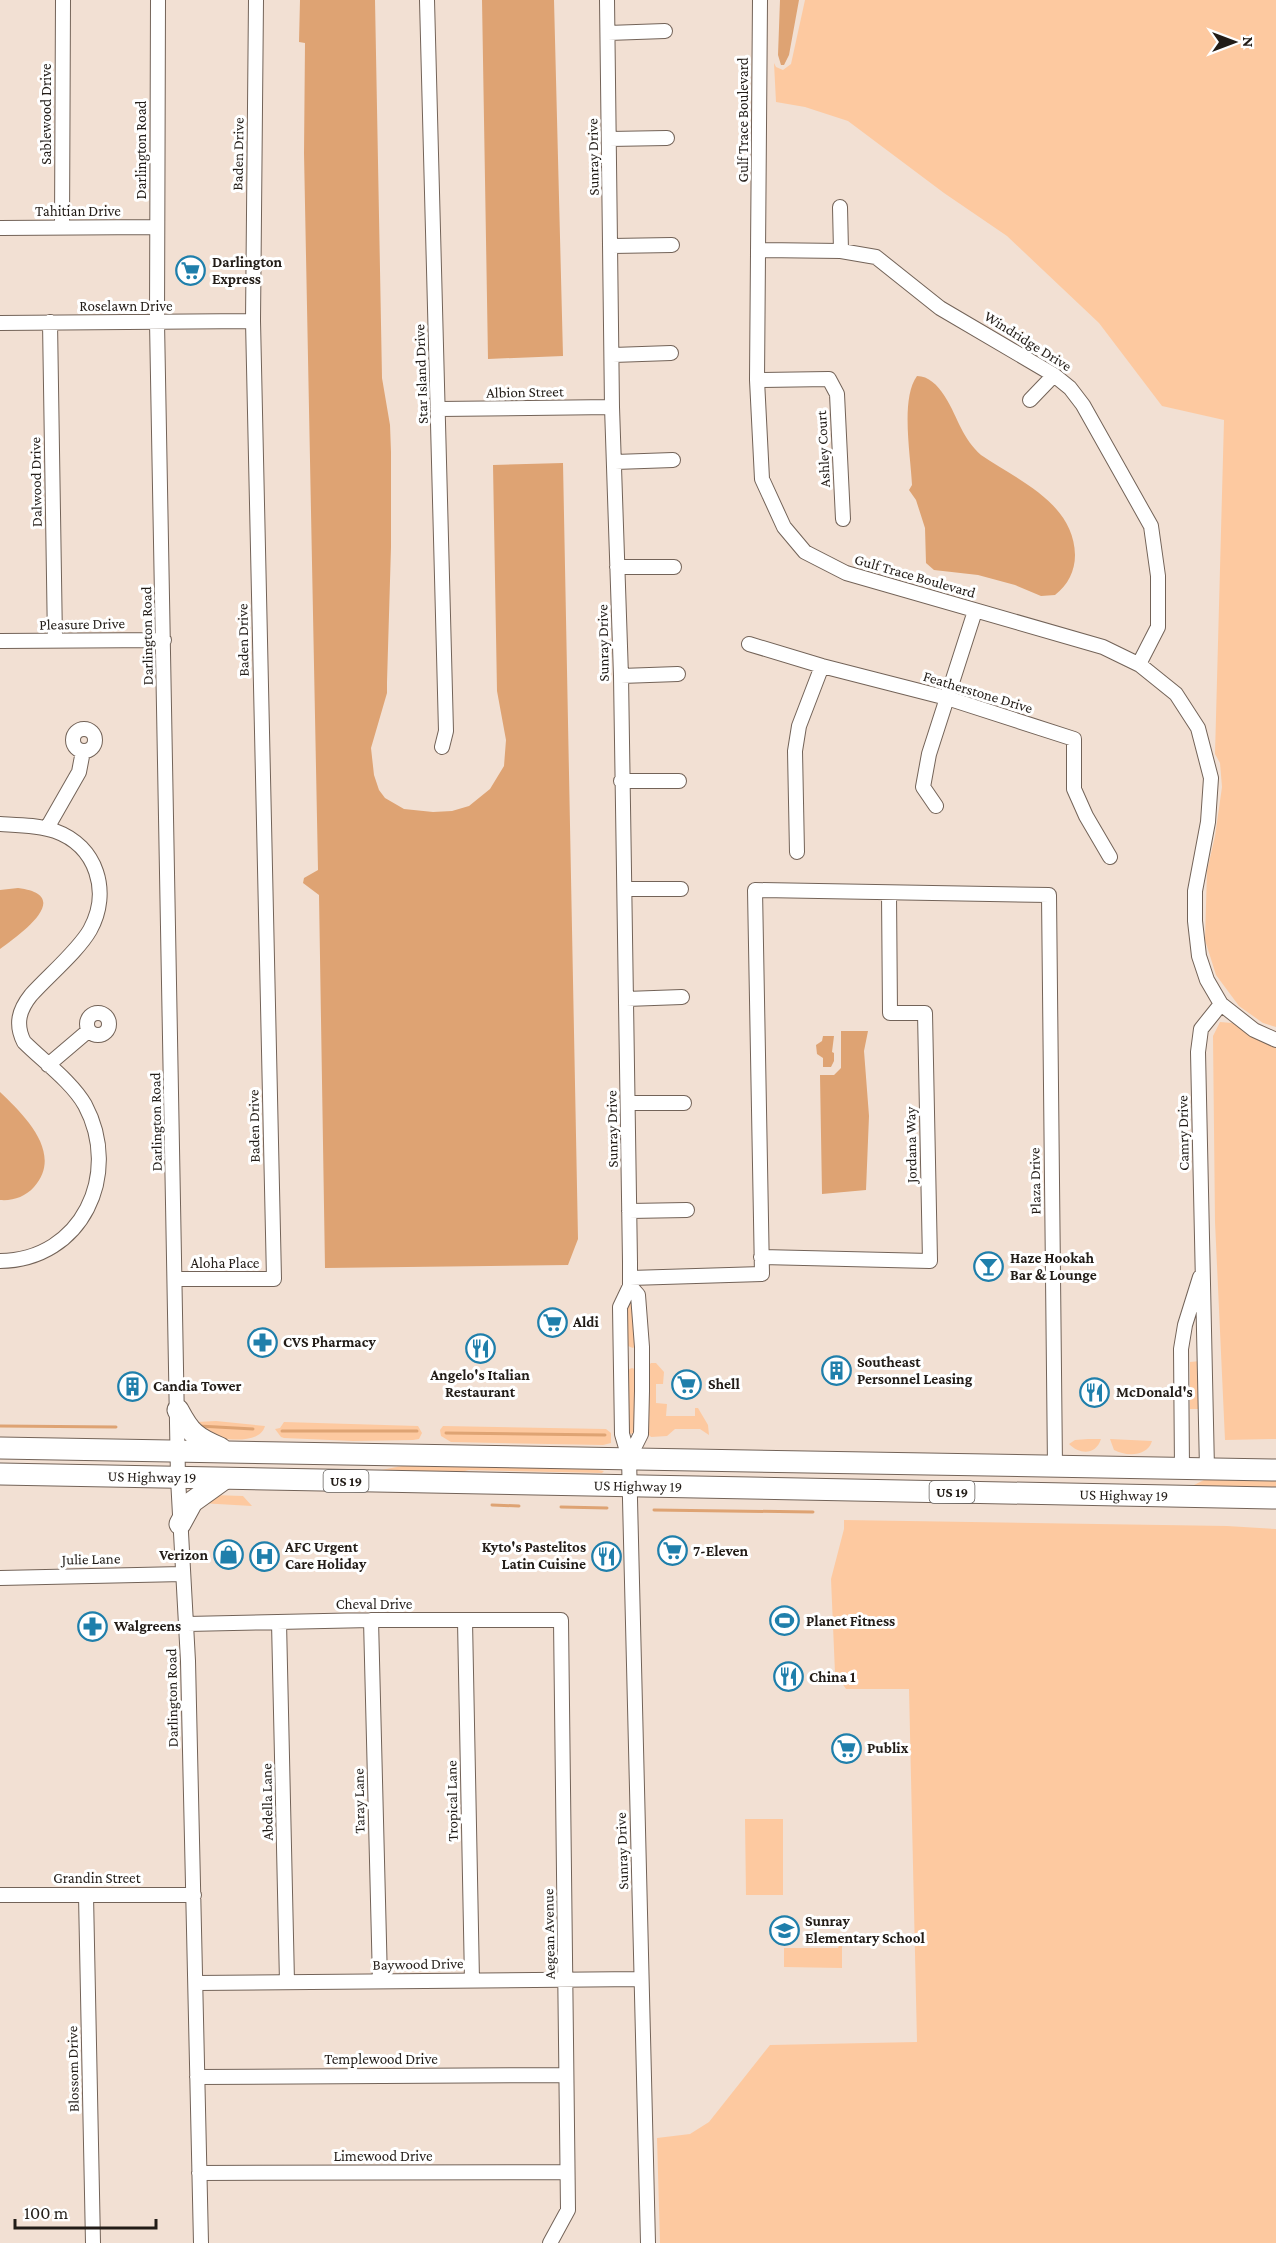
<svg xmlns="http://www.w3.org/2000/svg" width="1276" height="2243" viewBox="0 0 1276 2243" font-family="'Crimson Pro',serif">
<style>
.green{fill:#fdc9a0}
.water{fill:#dea373}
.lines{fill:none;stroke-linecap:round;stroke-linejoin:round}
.stream{stroke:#dea373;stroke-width:3}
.minor-casing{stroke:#736358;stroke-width:16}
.highway-casing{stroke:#736358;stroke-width:23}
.minor{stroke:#fff;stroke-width:14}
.highway{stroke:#fff;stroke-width:21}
.labels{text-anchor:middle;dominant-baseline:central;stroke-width:6;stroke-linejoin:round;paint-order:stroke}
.shield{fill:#fff;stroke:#64605d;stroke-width:1.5}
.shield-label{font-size:14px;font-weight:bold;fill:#221c17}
.street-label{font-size:15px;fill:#221c17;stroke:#fff}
.poi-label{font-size:15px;font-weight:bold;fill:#221c17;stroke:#fff;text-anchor:start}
</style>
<rect width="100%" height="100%" fill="#f2e0d3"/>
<!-- green -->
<path class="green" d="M805,0H1276V1027L1263,1023L1239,1006L1216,975L1205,940L1207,871L1215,836L1222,787L1220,763L1215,754L1224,420L1162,406L1099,323L1007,236L944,193L848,121L805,107L776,102L774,63L776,67L783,70L791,64Z
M1220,1022L1232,1023L1276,1048V1439L1225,1440L1215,1222L1213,1036Z
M632,1295L636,1346L633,1348L628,1346L625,1340L627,1296Z
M1200,1361L1201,1409H1190V1362Z
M651,1363H656L664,1372L663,1384H656V1403L667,1404L666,1416H695V1408H698L708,1425L709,1435L700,1429H675L667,1436L651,1437L649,1435L648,1366Z
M632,1368L637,1370L635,1432L632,1434L628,1433L627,1370Z
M216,1421L265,1426C259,1446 225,1438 208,1438L197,1422Z
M284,1422L418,1426L422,1433L419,1439L413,1440L353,1441L284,1438L281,1437L275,1429L280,1428Z
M443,1426L606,1429L611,1433V1443L603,1445L451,1442L441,1436L440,1430Z
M1088,1439H1101C1096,1455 1080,1455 1069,1444L1075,1440Z
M1110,1439L1152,1441C1148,1456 1127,1457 1114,1450Z
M407,1465L586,1468L604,1471L602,1473L469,1470L444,1476L366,1473Z
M1206,1479L1276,1480V1490L1190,1487Z
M213,1495L243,1496L252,1506L200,1503Z
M844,1520L1227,1526L1276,1529V2243H660L657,2138L690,2134L709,2122L770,2045L917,2042L909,1689H846L835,1673L831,1579L844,1529Z
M745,1819H783V1895H746Z
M839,1946H842V1968L784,1967V1948H838Z"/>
<!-- water -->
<path class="water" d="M300,0H375L382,378L390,425L391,452V547L387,682V693L371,748L374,775L379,790L385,798L404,809L433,812L452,811L469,806L490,789L504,766L506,740L497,691L493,465L563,463L578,1239L568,1265L325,1268L319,895L303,883L304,878L318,870L304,153L305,43L299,42Z
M482,0H554L563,356L488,359Z
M780,0H799L789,55L784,65H781L778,55Z
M917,376C940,376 953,412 961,428C966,438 972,447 981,455C1018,480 1074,503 1075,555C1075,571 1068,585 1055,595L1041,596L1015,585L978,575L934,570L926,563L925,528L916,500L909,490L912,485C911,457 900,399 917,376Z
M18,888C75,895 21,934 0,949V890Z
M841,1031H868L864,1051L869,1116L866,1190L822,1194L820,1075H834L841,1068Z
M823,1036H834L832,1052L834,1053V1061L831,1067H823V1058L817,1054L816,1045L822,1041Z
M0,1092C24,1115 64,1153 34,1187C25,1197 13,1201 0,1200Z"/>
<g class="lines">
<!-- stream -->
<path class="stream" d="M0,1426L116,1427
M199,1426L253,1429
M282,1431H417
M446,1433L605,1435
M492,1505L519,1506
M561,1507L607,1508
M654,1510L813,1512"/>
<defs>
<path id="minor" d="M158,0L157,322L178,1478L188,1661L201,2243
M427,0L446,731L442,747
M607,0L612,407L621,676L630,1262V1286L620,1307L622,1434L629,1458L648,2243
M760,0L757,380L762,479L784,527L805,552L846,573L1103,647L1140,665L1176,694L1198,728L1211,778L1208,822L1195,891V921L1199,956L1207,980L1221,1004L1254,1030L1276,1040
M608,33L665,31
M609,139L667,138
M840,207L841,251
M0,228L156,227
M62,228L63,0
M612,246L672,245
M758,250L841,251L876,257L940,308L1054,375L1070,388L1083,405L1151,526L1158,576V627L1139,664
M50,322L55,641
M0,323L253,321
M613,355L671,353
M757,380L829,379L837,394L843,519
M1030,400L1054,375
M439,409L612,407
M615,462L673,460
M617,567H674
M0,641L164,640
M749,644L822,666L947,698L1074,739V789L1086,816L1110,857
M621,676L678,674
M73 740a11 11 0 1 1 22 0a11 11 0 1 1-22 0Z
M621,781H679
M936,806L923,787L929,754L975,611
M0,824C18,825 38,825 55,831C97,846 111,892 90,930C78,951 48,976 31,995C19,1010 15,1024 24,1042C43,1061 72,1082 85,1105C122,1174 82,1260 0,1261
M47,828L79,772L83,751
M797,852L795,751L799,726L822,666
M625,889H681
M626,999L682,997
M87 1024a11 11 0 1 1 22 0a11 11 0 1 1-22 0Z
M48,1065L88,1031
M628,1103H684
M629,1211L687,1210
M761,1257L930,1261L925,1013H890L889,894
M630,1278L762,1274L755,890L1049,895L1055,1467
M176,1279H274L253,321L256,0
M629,1458L641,1434L642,1391V1347L638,1295L630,1286
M1182,1469L1181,1349L1185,1325L1200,1277
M1207,1469L1198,1052L1201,1029L1221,1004
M0,1578L183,1574
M371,1620L380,1981
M465,1621L472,1980
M279,1622L287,1982
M187,1624L371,1620H561L568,2210L550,2243
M0,1895H194
M86,1895L93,2243
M196,1983L641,1979
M197,2077L565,2075
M199,2173L567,2172"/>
<g id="highway">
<path d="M178,1410C190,1433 196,1438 220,1448"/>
<path d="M0,1448L1276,1470"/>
<path id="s1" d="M0,1474L1276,1498"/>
<path d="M180,1524L192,1502L224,1479"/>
</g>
</defs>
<!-- minor casing -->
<use href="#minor" class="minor-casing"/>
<!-- highway casing -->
<use href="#highway" class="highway-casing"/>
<!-- minor -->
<use href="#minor" class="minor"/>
<!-- highway -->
<use href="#highway" class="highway"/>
</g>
<!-- icons -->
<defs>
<symbol id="supermarket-ring" viewBox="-11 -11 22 22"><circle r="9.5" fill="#fff" stroke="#1f7fab" stroke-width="1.5"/><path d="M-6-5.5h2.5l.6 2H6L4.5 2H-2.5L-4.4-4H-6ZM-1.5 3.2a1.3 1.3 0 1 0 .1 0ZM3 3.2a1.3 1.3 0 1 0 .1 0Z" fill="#1f7fab"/></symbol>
<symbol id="bar-ring" viewBox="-11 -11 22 22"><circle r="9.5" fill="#fff" stroke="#1f7fab" stroke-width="1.5"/><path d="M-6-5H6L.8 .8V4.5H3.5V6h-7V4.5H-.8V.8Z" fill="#1f7fab"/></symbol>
<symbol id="pharmacy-ring" viewBox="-11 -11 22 22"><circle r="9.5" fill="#fff" stroke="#1f7fab" stroke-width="1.5"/><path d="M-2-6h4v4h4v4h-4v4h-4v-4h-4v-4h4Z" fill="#1f7fab"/></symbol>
<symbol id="restaurant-ring" viewBox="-11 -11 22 22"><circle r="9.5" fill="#fff" stroke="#1f7fab" stroke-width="1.5"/><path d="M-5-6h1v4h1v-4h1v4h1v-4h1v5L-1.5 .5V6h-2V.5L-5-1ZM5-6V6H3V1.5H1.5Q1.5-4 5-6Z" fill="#1f7fab"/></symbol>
<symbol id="building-ring" viewBox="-11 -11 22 22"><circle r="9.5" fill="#fff" stroke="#1f7fab" stroke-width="1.5"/><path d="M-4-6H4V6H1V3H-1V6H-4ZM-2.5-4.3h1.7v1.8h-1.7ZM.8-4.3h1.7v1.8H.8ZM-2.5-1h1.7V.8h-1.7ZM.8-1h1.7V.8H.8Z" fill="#1f7fab"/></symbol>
<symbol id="shop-ring" viewBox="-11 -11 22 22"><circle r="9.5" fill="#fff" stroke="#1f7fab" stroke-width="1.5"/><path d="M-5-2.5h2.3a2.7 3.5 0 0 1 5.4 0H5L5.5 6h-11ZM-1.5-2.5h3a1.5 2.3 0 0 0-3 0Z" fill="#1f7fab"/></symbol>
<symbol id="hospital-ring" viewBox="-11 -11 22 22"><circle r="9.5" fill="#fff" stroke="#1f7fab" stroke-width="1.5"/><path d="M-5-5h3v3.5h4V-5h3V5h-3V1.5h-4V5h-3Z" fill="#1f7fab"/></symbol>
<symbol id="stadium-ring" viewBox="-11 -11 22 22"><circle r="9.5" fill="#fff" stroke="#1f7fab" stroke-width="1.5"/><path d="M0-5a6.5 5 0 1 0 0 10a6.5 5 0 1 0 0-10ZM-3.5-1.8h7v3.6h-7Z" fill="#1f7fab"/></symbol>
<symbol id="school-ring" viewBox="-11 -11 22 22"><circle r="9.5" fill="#fff" stroke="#1f7fab" stroke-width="1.5"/><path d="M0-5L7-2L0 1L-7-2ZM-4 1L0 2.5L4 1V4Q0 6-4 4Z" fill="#1f7fab"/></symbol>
</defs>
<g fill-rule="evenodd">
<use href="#supermarket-ring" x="174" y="254" width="33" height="33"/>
<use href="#bar-ring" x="972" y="1250" width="33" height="33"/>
<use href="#supermarket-ring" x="536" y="1306" width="33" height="33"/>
<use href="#pharmacy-ring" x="246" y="1326" width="33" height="33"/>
<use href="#restaurant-ring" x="464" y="1332" width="33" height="33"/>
<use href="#building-ring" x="820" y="1354" width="33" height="33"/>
<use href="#supermarket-ring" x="670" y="1368" width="33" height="33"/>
<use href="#building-ring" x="116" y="1370" width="33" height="33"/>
<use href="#restaurant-ring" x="1078" y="1376" width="33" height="33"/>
<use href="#supermarket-ring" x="656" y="1534" width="33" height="33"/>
<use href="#shop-ring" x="212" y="1538" width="33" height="33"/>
<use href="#hospital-ring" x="248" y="1540" width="33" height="33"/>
<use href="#restaurant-ring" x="590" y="1540" width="33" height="33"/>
<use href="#stadium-ring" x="768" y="1604" width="33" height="33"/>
<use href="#pharmacy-ring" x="76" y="1610" width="33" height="33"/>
<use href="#restaurant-ring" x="772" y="1660" width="33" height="33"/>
<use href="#supermarket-ring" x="830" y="1732" width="33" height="33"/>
<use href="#school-ring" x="768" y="1914" width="33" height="33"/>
</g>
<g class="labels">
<!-- shield labels -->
<g class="shield">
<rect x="323.5" y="1470" width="45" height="22" rx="4.5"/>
<rect x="929.5" y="1481" width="45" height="22" rx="4.5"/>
</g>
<g class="shield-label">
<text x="346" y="1481">US 19</text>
<text x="952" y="1492">US 19</text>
</g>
<!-- street labels -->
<g class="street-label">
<text transform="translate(46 114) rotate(-90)">Sablewood Drive</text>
<text transform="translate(743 120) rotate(-90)">Gulf Trace Boulevard</text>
<text transform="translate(141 150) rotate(-90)">Darlington Road</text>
<text transform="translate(238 154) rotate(-89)">Baden Drive</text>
<text transform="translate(593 157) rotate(-91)">Sunray Drive</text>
<text x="78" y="211">Tahitian Drive</text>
<text x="126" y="306">Roselawn Drive</text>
<text transform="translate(1028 341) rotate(32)">Windridge Drive</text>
<text transform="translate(421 374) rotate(-92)">Star Island Drive</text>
<text transform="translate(525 392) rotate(-1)">Albion Street</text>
<text transform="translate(823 449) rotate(-93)">Ashley Court</text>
<text transform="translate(36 482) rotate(-91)">Dalwood Drive</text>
<text transform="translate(915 576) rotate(16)">Gulf Trace Boulevard</text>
<text transform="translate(82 624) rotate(-1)">Pleasure Drive</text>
<text transform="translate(147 636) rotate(-91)">Darlington Road</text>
<text transform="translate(243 640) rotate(-91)">Baden Drive</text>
<text transform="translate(603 643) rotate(-91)">Sunray Drive</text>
<text transform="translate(978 692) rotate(17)">Featherstone Drive</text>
<text transform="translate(156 1122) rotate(-91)">Darlington Road</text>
<text transform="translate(254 1126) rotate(-91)">Baden Drive</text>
<text transform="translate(612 1129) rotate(-91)">Sunray Drive</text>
<text transform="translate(1183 1133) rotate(-91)">Camry Drive</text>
<text transform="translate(911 1145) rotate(-91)">Jordana Way</text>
<text transform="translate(1035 1181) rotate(-91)">Plaza Drive</text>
<text x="225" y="1263">Aloha Place</text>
<text stroke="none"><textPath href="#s1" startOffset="152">US Highway 19</textPath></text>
<text stroke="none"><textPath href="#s1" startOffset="638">US Highway 19</textPath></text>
<text stroke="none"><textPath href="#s1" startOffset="1124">US Highway 19</textPath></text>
<text transform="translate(91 1559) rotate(-1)">Julie Lane</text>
<text x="374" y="1604">Cheval Drive</text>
<text transform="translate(172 1698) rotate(-91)">Darlington Road</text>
<text transform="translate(359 1801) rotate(-91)">Taray Lane</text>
<text transform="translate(452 1801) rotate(-91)">Tropical Lane</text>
<text transform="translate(267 1802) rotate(-91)">Abdella Lane</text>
<text transform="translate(622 1851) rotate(-92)">Sunray Drive</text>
<text x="97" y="1878">Grandin Street</text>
<text transform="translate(549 1934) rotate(-91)">Aegean Avenue</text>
<text transform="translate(418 1964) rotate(-1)">Baywood Drive</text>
<text x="381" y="2059">Templewood Drive</text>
<text transform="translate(73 2069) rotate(-91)">Blossom Drive</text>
<text x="383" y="2156">Limewood Drive</text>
</g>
<!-- poi labels -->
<g class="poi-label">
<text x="212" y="262">Darlington<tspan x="212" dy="17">Express</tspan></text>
<text x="1010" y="1258">Haze Hookah<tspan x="1010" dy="17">Bar &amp; Lounge</tspan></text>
<text x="573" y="1322">Aldi</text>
<text x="283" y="1342">CVS Pharmacy</text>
<text x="857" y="1362">Southeast<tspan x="857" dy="17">Personnel Leasing</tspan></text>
<text x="480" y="1375" text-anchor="middle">Angelo's Italian<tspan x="480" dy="17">Restaurant</tspan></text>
<text x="708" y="1384">Shell</text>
<text x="153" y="1386">Candia Tower</text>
<text x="1116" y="1392">McDonald's</text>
<text x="285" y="1547">AFC Urgent<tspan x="285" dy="17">Care Holiday</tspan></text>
<text x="586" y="1547" text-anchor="end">Kyto's Pastelitos<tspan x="586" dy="17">Latin Cuisine</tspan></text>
<text x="693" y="1551">7-Eleven</text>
<text x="208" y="1555" text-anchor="end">Verizon</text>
<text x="806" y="1621">Planet Fitness</text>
<text x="114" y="1626">Walgreens</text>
<text x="809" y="1677">China 1</text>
<text x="867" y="1748">Publix</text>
<text x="805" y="1921">Sunray<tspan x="805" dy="17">Elementary School</tspan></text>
</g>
</g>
<!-- north arrow -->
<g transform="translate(1234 42) rotate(90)" stroke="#ffffff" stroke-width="4.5" paint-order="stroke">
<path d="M0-4.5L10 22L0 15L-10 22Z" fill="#221c17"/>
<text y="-9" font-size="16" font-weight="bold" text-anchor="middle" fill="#221c17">N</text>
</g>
<!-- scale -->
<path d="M15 2219v9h141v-9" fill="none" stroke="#221c17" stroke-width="3"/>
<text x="24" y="2219" font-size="18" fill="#221c17" stroke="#ffffff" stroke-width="4.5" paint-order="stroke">100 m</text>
</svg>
